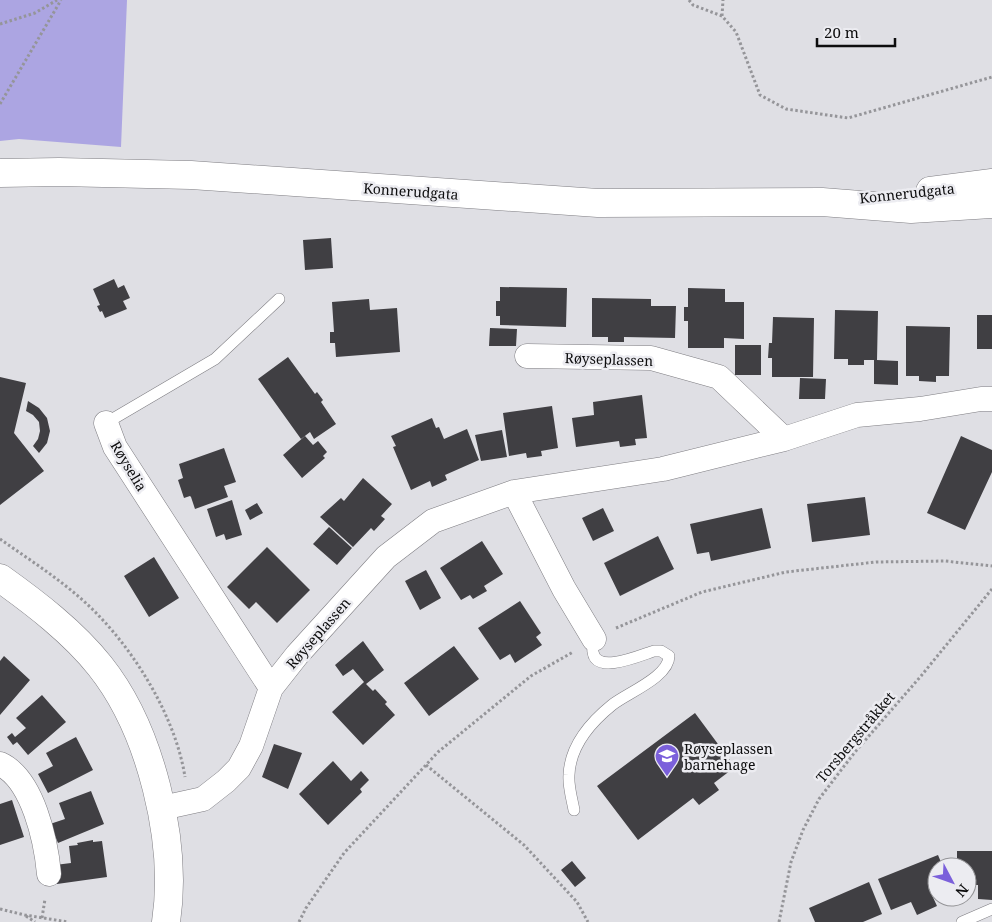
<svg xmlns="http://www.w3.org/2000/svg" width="992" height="922" viewBox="0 0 992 922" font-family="'Noto Serif',serif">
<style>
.green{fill:#aca5e2}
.building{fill:#403f43}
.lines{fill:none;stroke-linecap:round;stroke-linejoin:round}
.service-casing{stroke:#7e7d82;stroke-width:12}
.minor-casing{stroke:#7e7d82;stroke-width:25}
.tertiary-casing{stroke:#7e7d82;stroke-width:29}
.secondary-casing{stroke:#7e7d82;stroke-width:29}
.path{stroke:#959599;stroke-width:3;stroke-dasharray:2.5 2.5;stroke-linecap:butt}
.service{stroke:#fff;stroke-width:11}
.minor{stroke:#fff;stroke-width:24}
.tertiary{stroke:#fff;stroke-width:28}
.secondary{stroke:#fff;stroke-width:28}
.labels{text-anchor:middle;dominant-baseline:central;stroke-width:5;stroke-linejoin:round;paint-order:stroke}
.street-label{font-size:14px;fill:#0d0d0e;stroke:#ececf1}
.poi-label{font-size:14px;fill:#0d0d0e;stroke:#ececf1;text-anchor:start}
</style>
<rect width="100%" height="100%" fill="#dfdfe4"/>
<!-- green -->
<path class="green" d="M0,0H127L121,147L19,139L0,141Z"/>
<!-- building -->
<path class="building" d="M331,238L333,268L305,270L303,240Z
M114,279L118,288L124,285L130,298L123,301L127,309L105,318L102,311L100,312L97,306L100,305L93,289Z
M500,287L567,288L566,327L500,325V316H496V301H500Z
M688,288L725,289V302H744V339L724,338V348H688V321H684V307H688Z
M592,298L651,299V306H676L675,338L624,337V342H608V337H592Z
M369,299L370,310L397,308L400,352L336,357L335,343H330V332H334L332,302Z
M835,310L878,311L877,360L898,361V385L874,384V360H864V365H848V359H834Z
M977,315H992V349H977Z
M773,317L814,318L813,377H772V358H768L769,343H772Z
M906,326L950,327L949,376H936V382L919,381V376H906Z
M490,328L517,329L516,346H489Z
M735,345H761V375H735Z
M288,357L315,394L317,392L323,400L321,402L336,424L314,439L310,432L301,439L258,379Z
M0,377L26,383L14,433L44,471L0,505Z
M800,378L826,379L825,399H799Z
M642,395L647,438L635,439L636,445L620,447L619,441L576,447L572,418L594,415L593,402Z
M28,401L39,408L47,418L50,431L47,443L39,453L33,446L38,439L40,431L39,422L33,415L26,411Z
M552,406L558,448L541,451L542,456L527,458L526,453L509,456L503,413Z
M432,418L436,428L439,427L444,439L467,429L479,460L445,475L447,480L432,487L430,481L411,490L393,447L396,446L391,436Z
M502,430L507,457L481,461L475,435Z
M305,436L313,445L318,441L327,452L323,456L325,458L302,478L283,455Z
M961,436L992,450V472L965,530L927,513Z
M224,448L236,482L224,486L228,497L195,509L191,497L190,496L184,498L178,480L183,478L179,464Z
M363,478L392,504L381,516L385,519L374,531L371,528L353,547L320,517L341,498L344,501Z
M865,497L870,535L812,542L807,504Z
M232,500L242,535L226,540L224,534L216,537L207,509Z
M257,503L263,513L250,520L245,510Z
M603,508L614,531L593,541L582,518Z
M762,508L771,548L711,561L709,552L697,554L690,524Z
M329,527L352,548L337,565L313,544Z
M658,536L674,569L620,596L604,563Z
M482,541L503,574L484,586L487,591L473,599L470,595L461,600L440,568Z
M267,547L310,590L277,623L256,602L249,609L227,587Z
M154,557L179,598L149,617L124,576Z
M426,570L441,598L420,610L405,581Z
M520,601L541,633L536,637L542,645L515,663L510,654L500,660L478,628Z
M363,641L384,670L366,684L373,691L375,689L387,702L385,704L395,715L363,745L332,712L364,682L353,669L343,676L335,665Z
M454,646L479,679L429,716L404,683Z
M4,656L30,680L0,715V661Z
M42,695L66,722L28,755L17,742L13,745L7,737L12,733L15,737L26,728L16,718Z
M695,713L735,767L714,783L719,790L699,805L693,798L638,840L597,786Z
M76,737L93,770L48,793L38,774L53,766L46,753Z
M274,744L302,753L288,789L262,777Z
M333,761L351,781L361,771L369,780L360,789L362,792L328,825L299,794Z
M91,791L104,824L58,843L50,824L65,819L59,803Z
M12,800L24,837L0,845V804Z
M93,840V842L102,841L107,877L57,884L55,865L71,863L69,846L78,845L77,843Z
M957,851H992V900L978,899V885H967V867H957Z
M938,855L943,867H937V891L931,893L937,906L917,915L911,902L891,910L878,879Z
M572,861L586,878L575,887L561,870Z
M869,882L882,914L863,922H815L809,908Z"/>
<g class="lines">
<defs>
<path id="service" d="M106,423L215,359L279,299
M574,810C572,799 568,786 569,775C570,746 591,722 612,705C627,693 669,677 669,656L661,651H654C641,655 596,675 593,652C592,648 594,643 594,639
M962,922L992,909"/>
<path id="minor" d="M527,356L651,358L719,377L784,439
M106,423L115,447L271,688
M514,492L564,589L594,639
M0,764C33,779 46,841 49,874
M162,808L203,799L226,781L239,768L251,746L271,688L297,655L386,557L433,521L514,492L663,469L784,439L857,415L920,409L981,399H992"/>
<path id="tertiary" d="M0,578C35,603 73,632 100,666C151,730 178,842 166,922"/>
<path id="secondary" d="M0,173L59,172L191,175L598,203L822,202L911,209L992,204
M930,191L992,183"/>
</defs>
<!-- service casing -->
<use href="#service" class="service-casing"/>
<!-- minor casing -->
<use href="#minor" class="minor-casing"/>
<!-- tertiary casing -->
<use href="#tertiary" class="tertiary-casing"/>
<!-- secondary casing -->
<use href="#secondary" class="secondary-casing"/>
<!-- path -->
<path class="path" d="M689,0L693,5L722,16L736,32L760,95L786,109L848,118L992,77
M722,16L723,0
M0,24L35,13L57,0
M0,104L61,0
M0,539C34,563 71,586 100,617C139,658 176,720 185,777
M616,628L702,592L786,572L876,562L945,561L992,566
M426,765L524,845L577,902L588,922
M0,909L25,915L68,922
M26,916L35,922
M42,918L45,899
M299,922L306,908L344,853L438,752L531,676L573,652
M779,922L791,862L803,830L819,799L855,752L921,676L992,589"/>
<!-- service -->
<use href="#service" class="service"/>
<!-- minor -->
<use href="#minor" class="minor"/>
<!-- tertiary -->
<use href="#tertiary" class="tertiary"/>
<!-- secondary -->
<use href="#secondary" class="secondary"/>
</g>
<!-- icons -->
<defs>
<symbol id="school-pin" viewBox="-11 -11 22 30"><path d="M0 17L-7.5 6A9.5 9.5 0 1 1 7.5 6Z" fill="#7b60db" stroke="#ececf1"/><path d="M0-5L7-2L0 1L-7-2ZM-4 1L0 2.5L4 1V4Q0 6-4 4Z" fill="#fff"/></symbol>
</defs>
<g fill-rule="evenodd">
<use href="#school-pin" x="653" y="742" width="28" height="38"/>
</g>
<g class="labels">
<!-- street labels -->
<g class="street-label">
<text transform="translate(411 191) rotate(4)">Konnerudgata</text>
<text transform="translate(907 193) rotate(-6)">Konnerudgata</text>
<text transform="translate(609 359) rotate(2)">Røyseplassen</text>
<text transform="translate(129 466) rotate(59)">Røyselia</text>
<text transform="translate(318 633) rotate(-49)">Røyseplassen</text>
<text transform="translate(855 737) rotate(-50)">Torsbergstråkket</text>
</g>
<!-- poi labels -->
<g class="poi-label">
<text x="684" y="748">Røyseplassen<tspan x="684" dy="16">barnehage</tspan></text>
</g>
</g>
<!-- north arrow -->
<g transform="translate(952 882) rotate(131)"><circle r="24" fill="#ececf1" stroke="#939396"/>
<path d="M0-4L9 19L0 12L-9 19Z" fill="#7b60db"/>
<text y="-8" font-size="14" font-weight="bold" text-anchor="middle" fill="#0d0d0e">N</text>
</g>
<!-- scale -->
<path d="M817 38v8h78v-8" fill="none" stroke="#0d0d0e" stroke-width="2.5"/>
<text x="824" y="38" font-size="15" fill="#0d0d0e" stroke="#ececf1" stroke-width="4" paint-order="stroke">20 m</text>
</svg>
